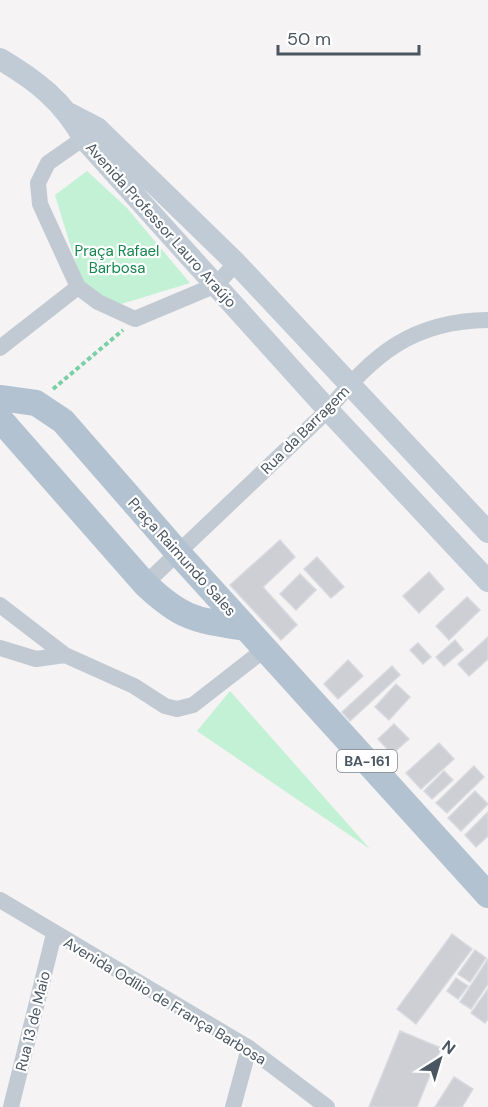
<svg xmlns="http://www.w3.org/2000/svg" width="488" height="1107" viewBox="0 0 488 1107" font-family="'DM Sans',sans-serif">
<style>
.green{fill:#c3f1d5}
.building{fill:#cdcfd5;stroke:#d7d9de;stroke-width:1.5}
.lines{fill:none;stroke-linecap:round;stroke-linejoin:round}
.path{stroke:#7ad0a6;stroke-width:4;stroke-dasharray:4.5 3;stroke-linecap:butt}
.street{stroke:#c1cad2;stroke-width:16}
.secondary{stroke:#c1cbd6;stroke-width:22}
.primary{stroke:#b3c2d1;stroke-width:26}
.labels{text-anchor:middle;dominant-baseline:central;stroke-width:4.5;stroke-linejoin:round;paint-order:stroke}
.shield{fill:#fff;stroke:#808990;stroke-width:1.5}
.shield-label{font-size:14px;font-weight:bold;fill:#4a5661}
.street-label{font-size:15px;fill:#4a5661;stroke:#fff}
.park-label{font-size:15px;fill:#17864f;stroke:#fff}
</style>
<rect width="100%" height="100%" fill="#f5f3f3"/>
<!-- green -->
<path class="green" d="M87,171L127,208L190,283L118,305L84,290L55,195Z
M230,691L370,849L197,731Z"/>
<!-- building -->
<path class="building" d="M280,540L295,557L263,587L297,625L281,640L230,585Z
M317,557L344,587L331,598L304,569Z
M429,572L444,589L419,613L403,596Z
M300,574L316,590L296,610L280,594Z
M467,597L480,610L449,640L436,626Z
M488,637V659L469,676L458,664Z
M455,640L463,650L444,666L436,657Z
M418,643L431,657L423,664L410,650Z
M348,660L363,676L338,699L324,684Z
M392,666L400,675L350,721L342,712Z
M396,684L410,697L389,720L375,707Z
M394,724L409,739L392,754L378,739Z
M439,743L454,759L421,789L406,773Z
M474,766L484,777L447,813L436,803Z
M444,771L453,780L432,799L424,791Z
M475,791L488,804L461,831L448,818Z
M488,812V836L476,847L465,835Z
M452,934L472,949L416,1024L397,1009Z
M475,950L486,958L470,982L458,974Z
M488,959V984L471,1009L460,1002Z
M456,978L468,986L458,999L447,991Z
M488,989V1019L485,1023L471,1013Z
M400,1031L441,1048L417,1107H369Z
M454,1077L473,1089L462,1107H435Z"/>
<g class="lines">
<!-- path -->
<path class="path" d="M53,389L123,330"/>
<!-- street -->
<path class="street" d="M91,133L48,163L38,183L40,204L78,287L98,302L135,319L216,285L236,263
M0,348L78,287
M145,584L328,410C374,354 412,321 488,320
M0,605L65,655L134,686L165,706L177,709L193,705L265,649
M0,648L36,659L65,655
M0,900L249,1048L327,1107
M11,1107L54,934
M233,1107L249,1048"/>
<!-- secondary -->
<path class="secondary" d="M0,59C37,81 63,101 84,139L328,410L488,581
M70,114L97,128L236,263L488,532"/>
<!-- primary -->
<path class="primary" d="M0,398L36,403L63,421L179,554L488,895
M0,419L145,584C183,620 196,620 246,628"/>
</g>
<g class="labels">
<!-- shield labels -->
<rect class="shield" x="337" y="750" width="60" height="22" rx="4.5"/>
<g class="shield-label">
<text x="367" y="761">BA-161</text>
</g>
<!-- street labels -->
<g class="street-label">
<text transform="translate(161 225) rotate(48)">Avenida Professor Lauro Araújo</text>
<text transform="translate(305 430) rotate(-45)">Rua da Barragem</text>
<text transform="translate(182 557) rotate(48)">Praça Raimundo Sales</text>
<text transform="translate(165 1001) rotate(31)">Avenida Odílio de França Barbosa</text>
<text transform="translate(33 1021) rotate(-76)">Rua 13 de Maio</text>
</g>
<!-- park labels -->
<g class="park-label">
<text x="117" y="251">Praça Rafael<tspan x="117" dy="17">Barbosa</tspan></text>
</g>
</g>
<!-- north arrow -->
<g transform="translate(440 1059) rotate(37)" stroke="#ffffff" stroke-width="4.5" paint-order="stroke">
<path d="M0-4.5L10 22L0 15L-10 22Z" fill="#4a5661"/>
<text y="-9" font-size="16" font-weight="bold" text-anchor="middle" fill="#4a5661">N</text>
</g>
<!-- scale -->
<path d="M278 45v9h141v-9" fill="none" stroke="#4a5661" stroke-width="3"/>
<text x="287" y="45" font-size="18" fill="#4a5661" stroke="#ffffff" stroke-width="4.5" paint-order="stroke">50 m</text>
</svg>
